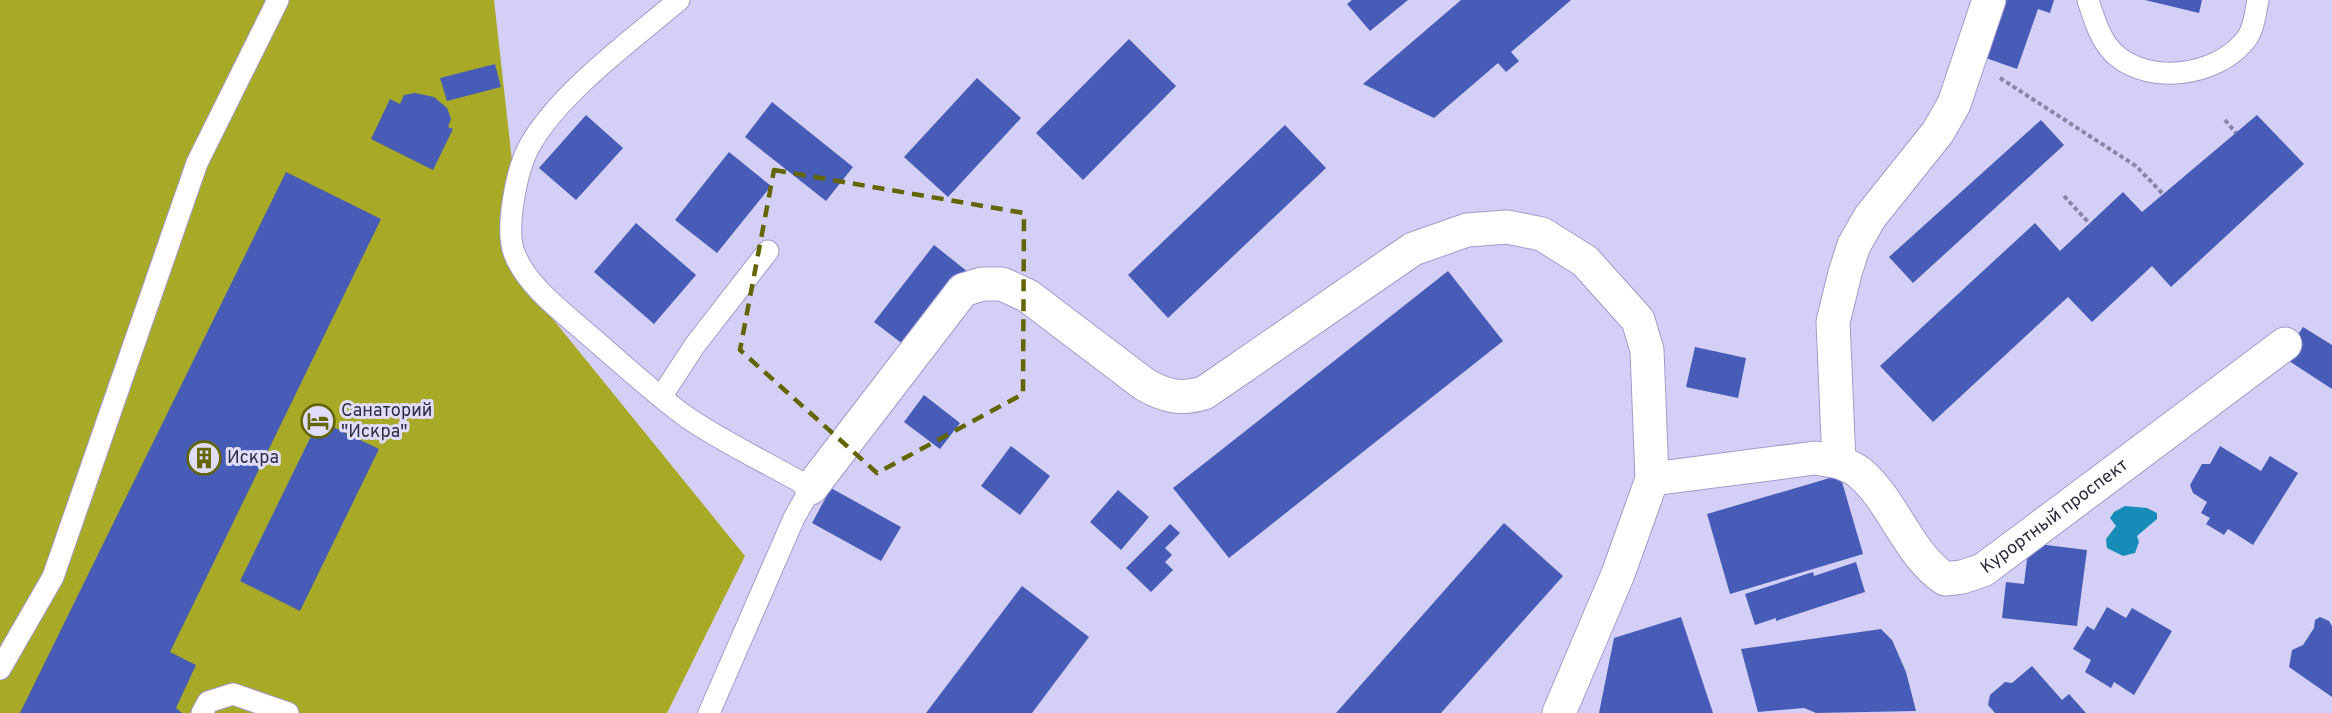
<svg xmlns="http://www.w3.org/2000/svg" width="2332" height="713" viewBox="0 0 2332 713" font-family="Overpass,sans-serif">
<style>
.forest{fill:#a7a927}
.water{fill:#188cb8}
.building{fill:#465cb6}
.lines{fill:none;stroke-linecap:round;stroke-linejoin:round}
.lane-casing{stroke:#a29ccb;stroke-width:23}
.street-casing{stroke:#a29ccb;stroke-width:35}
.path{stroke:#8986a5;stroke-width:4;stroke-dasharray:4.5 3;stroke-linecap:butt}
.lane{stroke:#fff;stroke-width:21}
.street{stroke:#fff;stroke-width:33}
.marked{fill:none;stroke:#646500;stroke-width:4.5;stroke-dasharray:12 8;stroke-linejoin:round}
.labels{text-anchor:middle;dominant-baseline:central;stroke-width:6;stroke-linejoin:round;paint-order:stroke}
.poi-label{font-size:18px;fill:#302e41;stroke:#e0ddfc;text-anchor:start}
.street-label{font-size:18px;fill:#302e41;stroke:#e0ddfc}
</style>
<rect width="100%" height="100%" fill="#d3cff7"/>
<!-- forest -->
<path class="forest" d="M0,0H494L526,286L745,556L667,713H0Z"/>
<!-- water -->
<path class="water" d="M2125,506L2147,508L2157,513V519L2137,536L2139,542L2135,553L2123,556L2107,548L2106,539L2116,526L2110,518L2114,512Z"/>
<!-- building -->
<path class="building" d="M1352,0H1408L1370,31L1347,4Z
M1461,0H1571L1511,52L1519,61L1506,72L1498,63L1434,118L1363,84Z
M2002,0H2054L2050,13L2038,9L2017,69L1983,57Z
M2145,0H2202L2199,13Z
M1129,39L1176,86L1083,180L1036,133Z
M495,64L501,87L447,101L440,78Z
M977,78L1021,118L948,197L904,157Z
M415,93L434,97L447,108L451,119L448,127L453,129L433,170L371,139L390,99L400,104L404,95Z
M772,102L853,167L826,201L745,137Z
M586,115L623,148L576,200L539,168Z
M2257,115L2304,164L2171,287L2152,266L2092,322L2068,297L1933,422L1880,366L2035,223L2060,251L2123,192L2142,212Z
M2041,120L2064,145L1913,283L1889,257Z
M1285,125L1326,168L1168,318L1128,275Z
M729,152L771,186L717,253L675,220Z
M286,172L381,219L170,652L196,665L176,708L182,713H20Z
M636,223L696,275L654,324L594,272Z
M934,245L968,272L908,348L874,322Z
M1448,271L1503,341L1229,558L1173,488Z
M2303,327L2332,345V389L2283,357Z
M1695,347L1746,358L1738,398L1686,387Z
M924,395L960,423L940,449L904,422Z
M319,420L379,449L300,611L240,581Z
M1011,446L1050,476L1020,515L981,486Z
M2220,446L2261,471L2270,456L2298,473L2253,545L2228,529L2224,535L2206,524L2210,518L2201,513L2207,502L2193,493L2190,485L2202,464H2210Z
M1840,475L1863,554L1730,594L1707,514Z
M831,488L901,527L881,561L812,523Z
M1118,490L1149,517L1121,550L1090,522Z
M1504,523L1563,576L1441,713H1336Z
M1170,524L1180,533L1165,548L1172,555L1165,562L1173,570L1151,592L1126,568Z
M2029,543L2087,550L2077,626L2002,618L2006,582L2024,584Z
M1856,562L1865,592L1776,621V618L1755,625L1745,594L1813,572L1814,576Z
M1022,586L1089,637L1032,713H926Z
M2107,607L2126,618L2132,608L2172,631L2134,695L2114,682L2111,688L2085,672L2091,660L2073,649L2087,626L2094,630Z
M1681,617L1713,713H1599L1614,638Z
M2320,617L2329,621L2332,626V697L2289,667L2292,650L2303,645L2314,628L2315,620Z
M1881,629L1892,640L1906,672L1916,711L1816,713L1804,708L1758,712L1741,649Z
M2032,666L2062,700L2069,694L2086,713H1995L1988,705L1990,695L2005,682L2012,683Z"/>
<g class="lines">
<defs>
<path id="lane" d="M679,0C632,40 560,92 530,145C517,168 504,230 515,255C527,285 560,310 584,331C618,360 650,390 685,416C724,443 770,464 811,488L794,518L709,713
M2088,0C2094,19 2101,43 2117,56C2152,85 2215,75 2243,43C2254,32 2255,14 2258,0
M661,397L695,345L768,251
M0,669L53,577L197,163L278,0
M202,713L208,702L233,694L288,713"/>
<g id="street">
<path id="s1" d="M1989,0L1954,104L1938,132L1870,217L1854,245L1845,273L1833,322L1839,462C1846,465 1854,468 1860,473C1894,502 1907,553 1945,579L1962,577L1983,570L2285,344"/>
<path d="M811,488L963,290L982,284H1002L1028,296L1144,384C1164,396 1181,400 1204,393L1413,249L1467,230L1507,227L1542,234L1585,261L1638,320L1647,350L1652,479"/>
<path d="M1559,713L1618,574L1652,479L1815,458L1839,462"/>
</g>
</defs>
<!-- lane casing -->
<use href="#lane" class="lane-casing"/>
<!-- street casing -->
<use href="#street" class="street-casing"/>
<!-- path -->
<path class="path" d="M2000,78L2136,166L2163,194
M2225,120L2236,133
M2064,196L2090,224"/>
<!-- lane -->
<use href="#lane" class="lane"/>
<!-- street -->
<use href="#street" class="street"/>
</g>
<!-- marked area -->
<path class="marked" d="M774,170L1024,213L1023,394L877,473L740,350Z"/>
<!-- icons -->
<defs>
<symbol id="hotel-ring" viewBox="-11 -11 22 22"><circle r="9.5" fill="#e0ddfc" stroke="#646500" stroke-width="1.5"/><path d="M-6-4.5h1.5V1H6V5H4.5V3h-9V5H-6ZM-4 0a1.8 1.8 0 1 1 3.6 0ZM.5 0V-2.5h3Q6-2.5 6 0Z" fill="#646500"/></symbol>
<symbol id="building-ring" viewBox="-11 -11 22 22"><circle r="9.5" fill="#e0ddfc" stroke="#646500" stroke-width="1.5"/><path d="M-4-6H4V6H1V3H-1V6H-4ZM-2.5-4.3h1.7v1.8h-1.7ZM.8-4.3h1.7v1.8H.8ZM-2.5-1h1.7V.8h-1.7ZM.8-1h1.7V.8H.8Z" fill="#646500"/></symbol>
</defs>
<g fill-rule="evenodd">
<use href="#hotel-ring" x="299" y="402" width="38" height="38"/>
<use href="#building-ring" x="185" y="439" width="38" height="38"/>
</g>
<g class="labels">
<!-- poi labels -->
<g class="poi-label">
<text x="341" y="411">Санаторий<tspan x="341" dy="21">"Искра"</tspan></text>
<text x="227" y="458">Искра</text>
</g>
<!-- street labels -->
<g class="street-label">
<text stroke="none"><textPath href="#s1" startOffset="792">Курортный проспект</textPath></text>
</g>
</g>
</svg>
